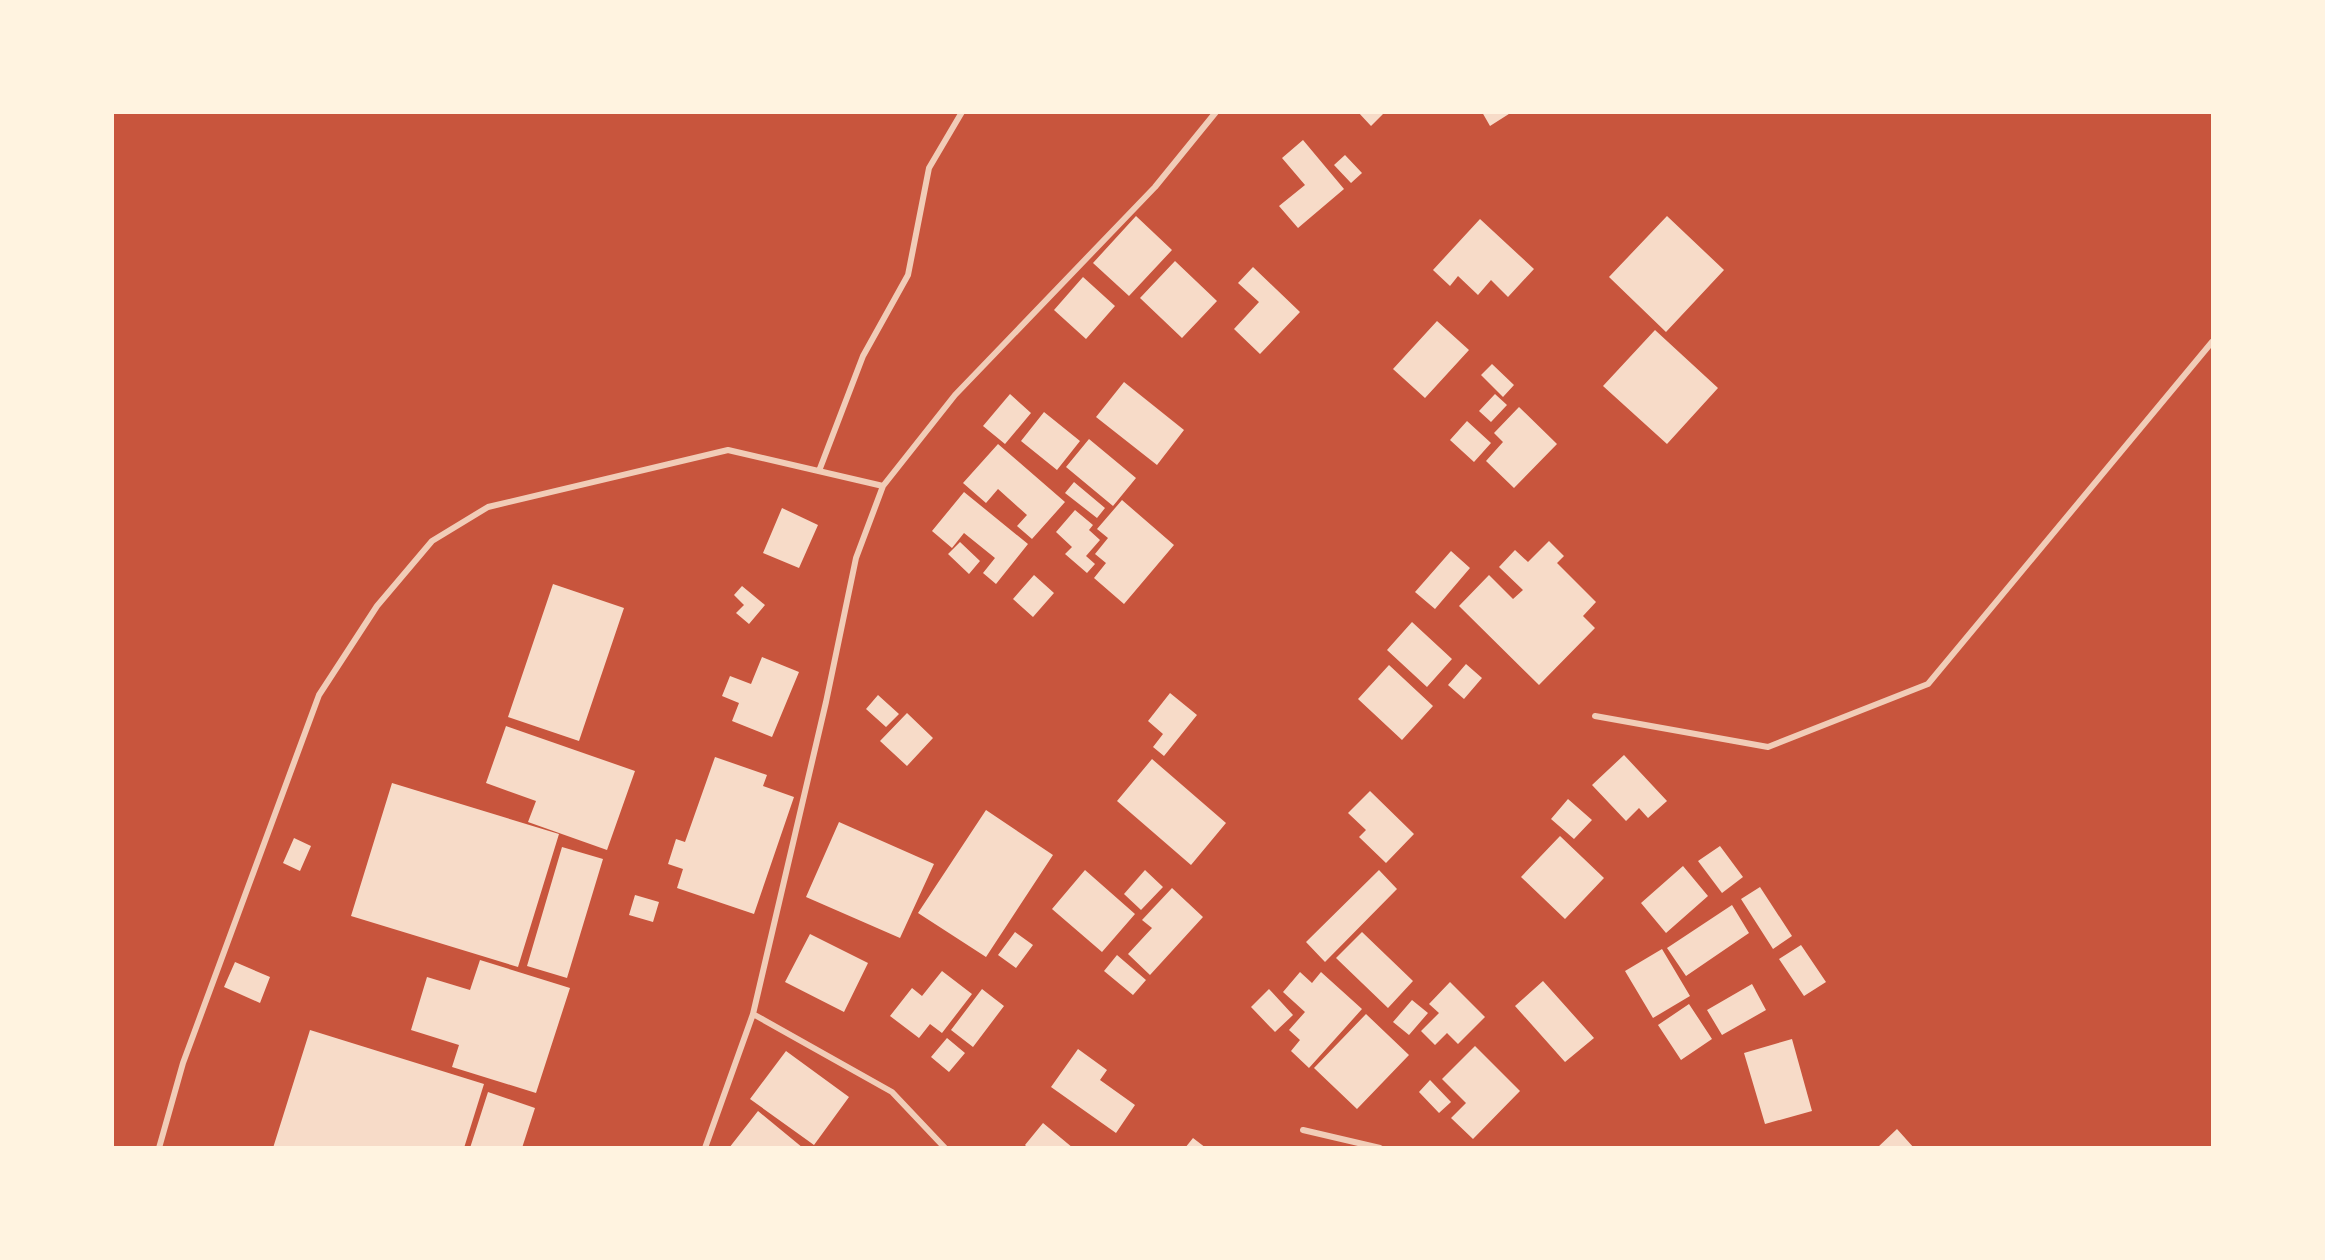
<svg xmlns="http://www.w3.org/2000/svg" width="2325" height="1260" viewBox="0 0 2325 1260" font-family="Literata,serif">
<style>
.building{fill:#f7dbc8}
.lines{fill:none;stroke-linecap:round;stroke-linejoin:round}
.minor{stroke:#f1ccb7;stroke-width:6}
</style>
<rect width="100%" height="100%" fill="#c8553d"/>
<!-- building -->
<path class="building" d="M1358,112H1382L1383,114L1371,126Z
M1482,112H1512L1490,126Z
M1303,140L1344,189L1298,228L1279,206L1305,185L1282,158Z
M1345,155L1362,173L1351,183L1334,165Z
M1136,216L1172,250L1129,296L1093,263Z
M1667,216L1724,270L1666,332L1609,277Z
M1480,219L1534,269L1508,297L1491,280L1478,295L1458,276L1450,286L1433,270Z
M1175,261L1217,301L1182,338L1140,298Z
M1253,267L1300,312L1260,354L1234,329L1259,302L1238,283Z
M1083,277L1115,306L1086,339L1054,310Z
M1437,321L1469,350L1425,398L1393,369Z
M1655,330L1718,388L1667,444L1603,386Z
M1492,364L1514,385L1503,397L1481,375Z
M1124,382L1184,430L1157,465L1096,417Z
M1010,394L1031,413L1005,444L983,426Z
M1495,394L1507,405L1491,422L1479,411Z
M1519,407L1557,444L1514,488L1486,461L1503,442L1494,433Z
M1044,412L1080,441L1057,470L1021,441Z
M1467,421L1491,443L1474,462L1450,440Z
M1089,439L1136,478L1113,506L1066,467Z
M998,444L1065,502L1032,539L1017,526L1027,515L998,489L986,503L963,483Z
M1074,482L1105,508L1097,518L1065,493Z
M964,492L1028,544L996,584L983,573L995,558L964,533L952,548L932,531Z
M1122,500L1174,545L1124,604L1094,578L1106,563L1095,554L1108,538L1097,529Z
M782,508L818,525L799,568L763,553Z
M1075,510L1093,525L1089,530L1100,540L1086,556L1095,564L1087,573L1065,554L1072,547L1056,532Z
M1549,541L1564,556L1557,563L1596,602L1583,616L1595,628L1539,685L1459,606L1489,575L1513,599L1523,590L1499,567L1515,550L1528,562Z
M960,542L980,561L969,574L948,554Z
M1451,551L1470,568L1435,609L1415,592Z
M1034,575L1054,593L1033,617L1013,599Z
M553,584L624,608L579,741L508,717Z
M742,586L765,605L749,624L736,613L744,605L734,595Z
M1412,622L1452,659L1427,687L1387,650Z
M762,657L799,672L772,737L732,721L739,703L722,696L730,676L751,684Z
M1466,664L1482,678L1464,699L1448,685Z
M1389,665L1433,706L1402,740L1358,699Z
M1170,693L1197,715L1164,756L1153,747L1163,734L1148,721Z
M878,695L899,714L886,727L866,709Z
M907,713L933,738L907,766L880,741Z
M506,726L635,771L607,850L528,822L536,801L486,783Z
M1624,755L1667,801L1648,818L1639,808L1626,821L1592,785Z
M715,757L767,775L763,786L794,797L754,914L677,888L683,869L668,864L676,839L685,842Z
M1152,759L1226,823L1191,865L1117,801Z
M392,783L559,834L518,967L351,916Z
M1370,791L1414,834L1386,863L1359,837L1366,830L1348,813Z
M1568,799L1592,820L1574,839L1551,819Z
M986,810L1053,855L986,957L918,913Z
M839,822L934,864L900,938L806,897Z
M1560,836L1604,878L1565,919L1521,877Z
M294,838L311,846L300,871L283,863Z
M1720,846L1743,877L1722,893L1698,861Z
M562,847L603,859L567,978L527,966Z
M1683,866L1708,896L1666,933L1641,903Z
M1085,870L1135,914L1102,952L1052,909Z
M1145,870L1163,887L1141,910L1124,894Z
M1379,870L1397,889L1325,962L1306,942Z
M1760,887L1792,936L1773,949L1741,899Z
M1172,888L1203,917L1150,975L1128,954L1152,928L1142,920Z
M635,895L659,902L653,922L629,915Z
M1732,905L1749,933L1686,976L1667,948Z
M1015,932L1033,945L1016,968L998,955Z
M1362,932L1413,981L1388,1008L1336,958Z
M810,934L868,963L844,1012L785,982Z
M1801,945L1826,982L1804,996L1779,959Z
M1662,949L1690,996L1653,1018L1625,971Z
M1117,955L1146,980L1133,995L1104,971Z
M480,960L570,988L536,1093L452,1067L459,1045L411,1030L427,977L470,990Z
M235,962L270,977L260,1003L224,987Z
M942,971L972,994L942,1033L930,1024L919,1038L890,1016L912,988L922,996Z
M1300,972L1312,983L1321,972L1362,1009L1309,1068L1291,1051L1300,1040L1289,1030L1305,1012L1283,992Z
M1543,981L1594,1038L1565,1062L1515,1006Z
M1450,982L1485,1017L1458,1044L1447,1033L1435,1045L1421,1031L1439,1013L1429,1004Z
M1752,984L1766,1010L1722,1035L1707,1010Z
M982,989L1004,1006L973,1047L951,1030Z
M1269,989L1293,1015L1275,1032L1251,1007Z
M1412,1000L1428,1013L1409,1035L1393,1022Z
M1689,1004L1712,1039L1681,1060L1658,1025Z
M1366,1014L1409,1055L1357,1109L1314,1068Z
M310,1030L484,1084L464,1148H273Z
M947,1038L965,1053L949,1072L931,1057Z
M1792,1039L1812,1111L1765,1124L1744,1053Z
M1475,1046L1520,1091L1473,1139L1451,1118L1466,1103L1442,1079Z
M1078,1049L1107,1070L1100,1080L1135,1105L1116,1133L1051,1087Z
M786,1051L849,1097L814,1145L750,1099Z
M1430,1080L1451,1102L1439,1113L1419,1092Z
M488,1092L535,1108L522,1148H470Z
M758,1111L803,1148H729Z
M1043,1123L1073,1148H1028L1025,1145Z
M1897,1129L1914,1148H1877Z
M1193,1138L1206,1148H1185Z"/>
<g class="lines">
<!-- minor -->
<path class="minor" d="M819,471L863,356L908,275L929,168L962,112
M1595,716L1768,747L1928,684L2212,342
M753,1014L892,1092L945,1148
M1303,1130L1380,1148
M159,1148L183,1063L319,695L377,606L432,541L488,507L728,450L883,486
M705,1148L753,1014L826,702L856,558L883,486L955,395L1155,187L1216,112"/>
</g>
<!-- border -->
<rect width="2325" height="1260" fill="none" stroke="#fff3e0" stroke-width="228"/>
</svg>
